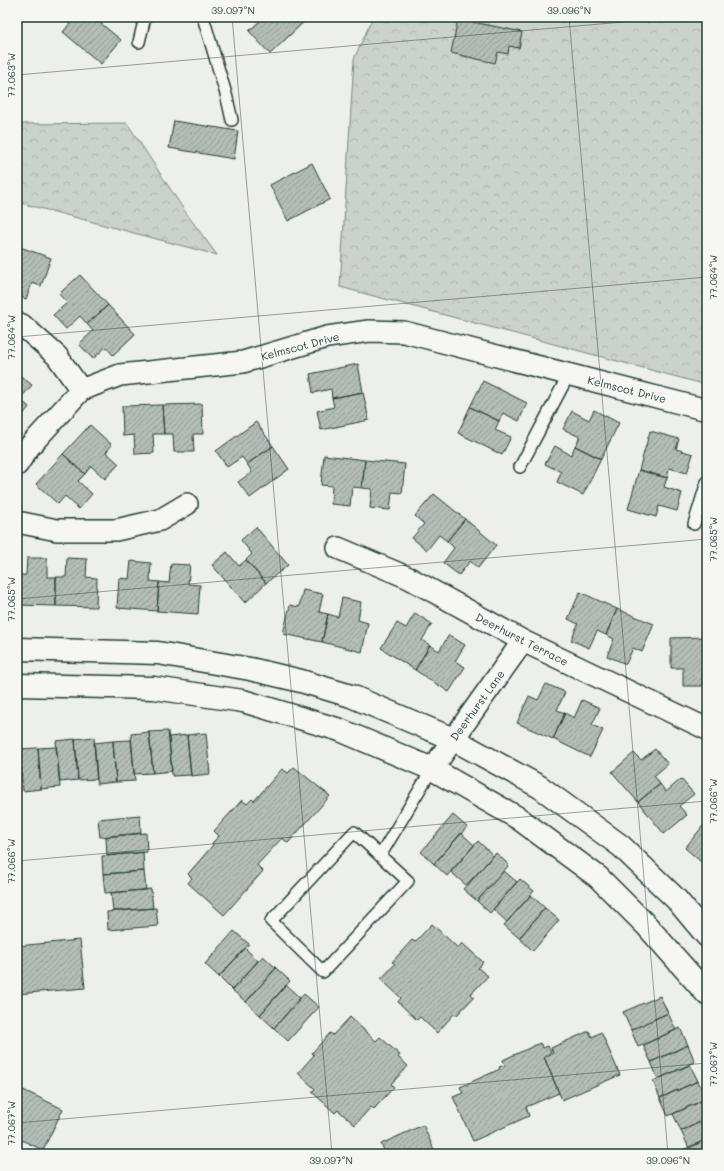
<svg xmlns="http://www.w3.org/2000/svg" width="724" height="1171" viewBox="0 0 724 1171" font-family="Mali,sans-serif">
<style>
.forest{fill:url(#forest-crowns);stroke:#758880}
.building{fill:url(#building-hatch);stroke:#1f3d34}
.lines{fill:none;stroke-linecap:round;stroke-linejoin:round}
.lane-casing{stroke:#1f3d34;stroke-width:14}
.street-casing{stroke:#1f3d34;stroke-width:24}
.secondary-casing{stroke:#1f3d34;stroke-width:25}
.lane{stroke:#f6f6f2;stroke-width:11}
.street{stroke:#f6f6f2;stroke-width:21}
.secondary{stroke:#f6f6f2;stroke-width:22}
.ticks{fill:none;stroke:#1f3d34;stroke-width:1;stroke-opacity:0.45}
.labels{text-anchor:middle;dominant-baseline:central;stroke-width:3;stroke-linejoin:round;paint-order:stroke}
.street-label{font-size:11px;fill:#1f3d34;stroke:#f6f6f2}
.neatline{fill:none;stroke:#1f3d34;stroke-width:1.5}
.ticks-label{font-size:10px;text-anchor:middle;fill:#1f3d34}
</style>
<defs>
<pattern id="forest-crowns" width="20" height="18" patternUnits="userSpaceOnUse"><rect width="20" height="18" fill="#cbd2cc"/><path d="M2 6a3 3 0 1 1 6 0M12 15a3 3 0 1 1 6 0" fill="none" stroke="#aeb5b0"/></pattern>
<pattern id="building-hatch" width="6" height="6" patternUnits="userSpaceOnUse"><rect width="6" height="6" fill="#b4bdb8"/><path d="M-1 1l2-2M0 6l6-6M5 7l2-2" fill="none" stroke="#929b96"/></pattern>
</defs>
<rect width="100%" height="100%" fill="#edefea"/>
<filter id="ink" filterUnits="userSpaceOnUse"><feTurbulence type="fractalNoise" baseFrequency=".025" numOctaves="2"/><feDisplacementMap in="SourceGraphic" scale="8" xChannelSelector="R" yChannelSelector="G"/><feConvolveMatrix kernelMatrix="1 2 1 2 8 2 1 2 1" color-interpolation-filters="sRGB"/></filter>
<g filter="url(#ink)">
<!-- forest -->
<path class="forest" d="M373,17H707V385L340,287L354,59Z
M127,123L186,213L217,255L17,202V124Z"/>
<!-- building -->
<path class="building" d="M75,17H93L121,40L101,64L63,32Z
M264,17H309L270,54L249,31Z
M458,19L522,32L519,48L509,46L508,54L498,52L495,63L451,53Z
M174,121L238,131L234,159L169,148Z
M312,163L330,199L288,221L270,185Z
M17,246L51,258L41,286L32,283L26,299L17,296Z
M80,275L108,305L87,324L80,316L66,329L53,315L67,303L59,294Z
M108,305L135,334L113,355L106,347L93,359L79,344L93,331L87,324Z
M358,364L363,392L332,398L331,389L313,393L310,374Z
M17,373L32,385L20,399L29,407L17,422Z
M483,381L527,403L519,421L503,413L499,421L470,407Z
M363,392L369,420L321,430L317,411L334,407L332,398Z
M202,404L203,434H193L194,452H174L173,434H164L162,405Z
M162,405L164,434H153L154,453L135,454L134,435L123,436L122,406Z
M470,407L499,421L495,430L511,437L502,455L458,433Z
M594,410L619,423L601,459L575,446L580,437L563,429L572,411L589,420Z
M256,422L273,446L247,464L242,457L227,467L216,451Z
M90,425L112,445L106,452L119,464L105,479L91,466L85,474L63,454Z
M650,431L679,439L676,449L693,454L687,473L669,468L667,478L639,470Z
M273,446L289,469L250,498L238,482L252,472L247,464Z
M555,446L571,455L575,446L601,459L583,495L557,482L561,472L545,464Z
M63,454L85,474L78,481L92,494L79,509L65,496L58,504L36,484Z
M324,455L365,460L362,488L352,487L350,506L331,504L332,486L321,485Z
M365,460L405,464L402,493L392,492L390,510L370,508L372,489L362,488Z
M639,470L667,478L664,487L682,493L677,511L659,506L656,517L628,509Z
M434,494L465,519L447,541L439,535L427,550L412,538L424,524L415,516Z
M465,519L496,545L478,568L470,561L459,575L443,563L454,548L447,541Z
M256,527L288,565L266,583L246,560L252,554L241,540Z
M227,552L239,566L246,560L266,583L245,603L212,565Z
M27,558H47V577H56V606L17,605V575H26Z
M67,558L87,559L86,577L97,578L96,607L56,606V577H66Z
M131,561L151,563L150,581L159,582L157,611L117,608L119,578L129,579Z
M171,564L190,565L188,584L200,585L198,614L157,611L159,582L169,583Z
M303,590L323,594L319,612L328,614L322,642L283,634L290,605L299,607Z
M580,592L617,609L606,635L597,631L589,648L571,640L578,624L568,619Z
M342,598L361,602L358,620L368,623L362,652L322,642L328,614L338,617Z
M617,609L654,624L642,652L633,648L626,664L607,656L614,639L606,635Z
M415,613L432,624L422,640L430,645L415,670L381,648L397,623L406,628Z
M449,635L465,645L455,661L465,667L449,692L415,670L430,645L439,651Z
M707,637V666H702L703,686H683V668H671V638Z
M546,684L565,692L557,710L565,713L553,739L517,723L529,696L538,700Z
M582,700L600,708L592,725L603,730L590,757L553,739L565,713L574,718Z
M168,731L172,771L153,773L149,732Z
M149,732L153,773L134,774L131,734Z
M206,733L210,774L191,776L187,735Z
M187,735L191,775L172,776L169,737Z
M94,737L97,779L78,780L75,739Z
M75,739L78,780L60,782L56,741Z
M131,740L135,781L116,782L113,741Z
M113,741L116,782L97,784L94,743Z
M56,747L60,787L41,789L38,748Z
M38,748L41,789L23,791L19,749Z
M655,749L668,764L654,776L660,784L638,802L612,772L634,753L641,760Z
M294,767L330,796L288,843L282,838L257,865L263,871L224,915L188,883L192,878L188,874L213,845L212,843L219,836L214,831L242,800L247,804L252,799L254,801L282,769L288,773Z
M681,779L694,794L679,806L687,815L664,834L638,802L660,784L666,792Z
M140,815L141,833L100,837L98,819Z
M453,815L467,827L434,864L421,852Z
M707,821V867L685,848Z
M146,833L147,852L107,856L106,837Z
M461,833L474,845L447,876L434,864Z
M478,841L493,855L467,886L451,872Z
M143,852L144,871L103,874L102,856Z
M496,853L509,865L477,901L463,889Z
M144,871L146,890L105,893L103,874Z
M504,871L517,882L490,913L477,901Z
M520,879L534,891L507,922L493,909Z
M151,889L153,908L113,911L111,893Z
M531,895L545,908L519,938L504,925Z
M156,908L158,926L108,930L107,912Z
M545,908L559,920L533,951L519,938Z
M432,924L458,948L462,943L483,962L478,968L488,976L471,994L474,997L456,1016L454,1014L437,1033L420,1017L417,1020L398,1002L401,998L381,979L395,964L392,962L412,940L415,942Z
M234,931L249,944L219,977L205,964Z
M80,940L85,988L17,994V946Z
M245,948L258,961L232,990L219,977Z
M263,956L276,968L246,1002L232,990Z
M276,968L290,981L260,1015L246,1002Z
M286,985L300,998L274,1028L260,1015Z
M304,994L319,1007L288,1041L274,1028Z
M660,996L668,1013L631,1030L623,1012Z
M668,1013L676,1030L638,1047L631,1030Z
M350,1017L376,1041L380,1037L400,1055L398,1057L408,1066L391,1084L394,1087L374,1109L371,1107L355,1125L338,1110L335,1113L312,1092L315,1089L298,1073L314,1055L312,1053L330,1033L333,1035Z
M680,1028L688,1045L651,1062L643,1045Z
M589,1031L592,1037L601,1032L620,1075L562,1100L544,1057L553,1053L551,1048Z
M540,1043L543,1048L548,1046L551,1052L544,1057L559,1093L526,1107L529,1116L473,1141L453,1097L463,1093L460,1087L500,1069L499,1067L505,1065L503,1060Z
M688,1045L695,1062L658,1079L651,1062Z
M690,1065L698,1081L660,1098L653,1081Z
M698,1081L706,1099L668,1116L660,1098Z
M17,1087L63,1109L43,1150L17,1138Z
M706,1099H707V1119L681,1131L673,1114Z
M707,1119V1139L689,1148L681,1131Z
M423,1125L436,1154H386L381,1144Z
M707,1139V1154H685L683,1150Z"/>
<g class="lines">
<defs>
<path id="lane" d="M203,17L226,94L232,120
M139,42L145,17
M520,467L569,374
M694,524L707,482
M354,832L408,881L323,972L271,921Z
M380,856L432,769"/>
<path id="street" d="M17,323L22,325L57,356L81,390
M17,465L29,447L81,390L120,375L243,362L327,337L369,331L404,332L707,410
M17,522L57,530H116L160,520L187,504
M338,548L409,578L523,641L707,729
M432,769L523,641"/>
<path id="secondary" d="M17,649L158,653L250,669L301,681L351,696L453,739L540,787L621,846L676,899L707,936
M17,685L154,688L243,701L340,730L432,769L518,818L598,877L647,926L707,994"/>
</defs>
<!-- lane casing -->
<use href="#lane" class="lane-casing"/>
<!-- street casing -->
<use href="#street" class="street-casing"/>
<!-- secondary casing -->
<use href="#secondary" class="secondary-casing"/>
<!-- lane -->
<use href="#lane" class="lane"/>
<!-- street -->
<use href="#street" class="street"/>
<!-- secondary -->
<use href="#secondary" class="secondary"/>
</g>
</g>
<!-- ticks -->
<path class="ticks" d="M232,17L332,1154M569,17L668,1154M17,75L680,17M17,337L707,277M17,599L707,539M17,861L707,801M17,1123L707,1063"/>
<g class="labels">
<!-- street labels -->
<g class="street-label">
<text transform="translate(300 346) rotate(-15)">Kelmscot Drive</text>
<text transform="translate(627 389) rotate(14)">Kelmscot Drive</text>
<text transform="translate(522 639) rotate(27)">Deerhurst Terrace</text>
<text transform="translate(477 705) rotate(-54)">Deerhurst Lane</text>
</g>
</g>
<!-- margin -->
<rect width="724" height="1171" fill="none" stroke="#f6f6f2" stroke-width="44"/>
<rect x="22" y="22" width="680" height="1127" class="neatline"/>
<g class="ticks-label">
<text x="233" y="14">39.097°N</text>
<text x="569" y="14">39.096°N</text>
<text transform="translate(11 75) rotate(-90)" y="4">77.063°W</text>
<text transform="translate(713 277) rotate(-90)" y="4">77.064°W</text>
<text transform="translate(11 337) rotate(-90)" y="4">77.064°W</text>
<text transform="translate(713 539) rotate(-90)" y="4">77.065°W</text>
<text transform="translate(11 599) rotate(-90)" y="4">77.065°W</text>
<text transform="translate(713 801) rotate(-90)" y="4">77.066°W</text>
<text transform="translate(11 861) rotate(-90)" y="4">77.066°W</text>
<text transform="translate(713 1064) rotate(-90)" y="4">77.067°W</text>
<text transform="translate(11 1123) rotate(-90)" y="4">77.067°W</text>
<text x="331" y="1164">39.097°N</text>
<text x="668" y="1164">39.096°N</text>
</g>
</svg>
